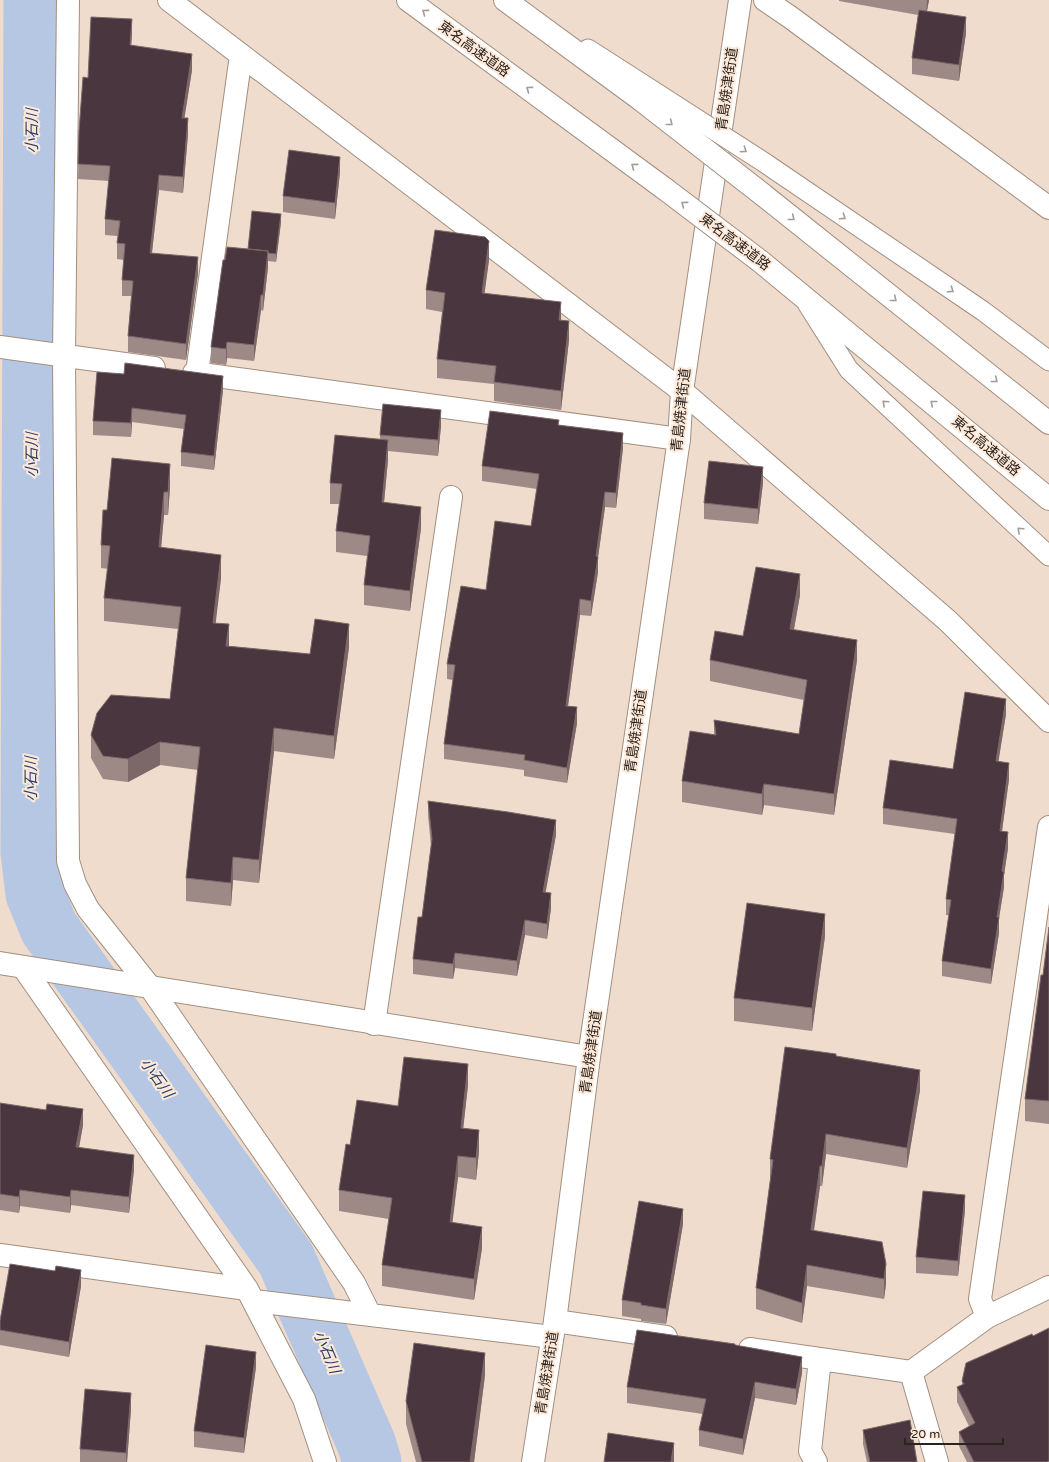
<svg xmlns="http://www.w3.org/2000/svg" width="1049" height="1462" viewBox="0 0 1049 1462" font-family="'Varela Round','Noto Sans JP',sans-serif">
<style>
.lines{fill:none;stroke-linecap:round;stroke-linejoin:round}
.river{stroke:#b6c7e3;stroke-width:59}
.lane-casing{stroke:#a18f80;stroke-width:21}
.street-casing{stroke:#a18f80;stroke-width:24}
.secondary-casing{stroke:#a18f80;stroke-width:24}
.highway-casing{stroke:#a18f80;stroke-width:24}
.lane{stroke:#fff;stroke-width:19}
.street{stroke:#fff;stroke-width:22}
.secondary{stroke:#fff;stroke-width:22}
.highway{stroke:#fff;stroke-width:22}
.lane-bridge-casing{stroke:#a18f80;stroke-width:21;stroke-linecap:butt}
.highway-bridge-casing{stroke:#a18f80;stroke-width:24;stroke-linecap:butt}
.lane-bridge{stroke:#fff;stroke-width:19}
.highway-bridge{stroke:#fff;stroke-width:22}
.wall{fill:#9d8986}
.shaded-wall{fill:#7c6869}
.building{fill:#4a363f;stroke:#7c6869}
.oneway{stroke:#a09c99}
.labels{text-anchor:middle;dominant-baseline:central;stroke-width:4;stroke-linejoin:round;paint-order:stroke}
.street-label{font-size:14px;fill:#2b231d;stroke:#fde9d9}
.water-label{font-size:15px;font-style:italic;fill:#273d65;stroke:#fde9d9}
</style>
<rect width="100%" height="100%" fill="#f0dccc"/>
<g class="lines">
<!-- river -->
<path class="river" d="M33,0L30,852L35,894L49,928L286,1259L367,1445L372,1462"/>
<defs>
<path id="lane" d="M588,49L641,83
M765,163L983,311L1049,361
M808,305L849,370L1049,556"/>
<path id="street" d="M68,0L64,355L68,861L75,884L88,909L150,987L354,1283L370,1315
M169,0L682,391L948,621L1049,721
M765,0L790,17L1049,208
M0,347L154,368
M194,373L679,439
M197,373L241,55
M23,967L247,1289
M374,1024L451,497
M0,1255L247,1289L304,1399L325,1462
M254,1301L552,1337
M987,1317L980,1299L1049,827
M555,1321L666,1337
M750,1349L911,1372
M816,1462L810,1451L820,1359
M937,1462L911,1372L987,1317L1049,1287"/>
<path id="secondary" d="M0,963L589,1057
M533,1462L555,1321L589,1057L679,439L682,391L740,0"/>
<path id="highway" d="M408,0L665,189
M505,0L640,99
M762,194L1049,423
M760,261L1049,499"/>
</defs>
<!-- lane casing -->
<use href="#lane" class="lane-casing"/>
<!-- street casing -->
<use href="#street" class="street-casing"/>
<!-- secondary casing -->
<use href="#secondary" class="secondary-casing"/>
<!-- highway casing -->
<use href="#highway" class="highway-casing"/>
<!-- lane -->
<use href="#lane" class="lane"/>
<!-- street -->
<use href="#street" class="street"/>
<!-- secondary -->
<use href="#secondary" class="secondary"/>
<!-- highway -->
<use href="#highway" class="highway"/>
<defs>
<path id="lane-bridge" d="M641,83L765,163"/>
<path id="highway-bridge" d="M640,99L762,194
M665,189L760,261"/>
</defs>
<!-- lane-bridge casing -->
<use href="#lane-bridge" class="lane-bridge-casing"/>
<!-- highway-bridge casing -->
<use href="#highway-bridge" class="highway-bridge-casing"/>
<!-- lane-bridge -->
<use href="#lane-bridge" class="lane-bridge"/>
<!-- highway-bridge -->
<use href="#highway-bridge" class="highway-bridge"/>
</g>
<!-- wall -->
<path class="wall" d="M839,0H929L927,11L966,33L959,81L912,74V58L918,15L839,1Z
M132,35L131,45L192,70L184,118L188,134L183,193L159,190L152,253L198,273L186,360L128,352V336L131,296H122V280L124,260L117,259V243L118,236L105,235V219L109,181L78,179L79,131L88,78Z
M340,172L335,219L283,212V196Z
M281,222L276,262L268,261V267L263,311L261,310L254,361L227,358L226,365L211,363V347L225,260L248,249Z
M489,260L484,294L561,321L569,340L561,410L494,401V384L437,378V359L442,312L426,309V290Z
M97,372L223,390L214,470L181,466V452L184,429L132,422L131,437L93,435V421Z
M559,425L623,448L616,508L605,507L598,557V572L591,616L580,615L568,706L577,723L567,783L524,776V770L444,759V744L453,680L447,679V664L486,590L531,526L537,489L482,481V466Z
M441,426L438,456L388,451V460L384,503L421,528L410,611L364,605V585L367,556L336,552V531L339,504H330V483L380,439V435Z
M763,483L758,524L704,519V503Z
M170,487L168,515H164L161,548L221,578L215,623L229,646L310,654L349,647L334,759L274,751L259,883L233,880L231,906L186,901V878L198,770L160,765L128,782L103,779L91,758V735L170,699L178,629L104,621V598L108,569L101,568V545L107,510Z
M800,595L794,630L857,660L834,815L764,805L762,815L682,802V781L714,734V720L799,734L804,700L710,681V660Z
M1006,714L998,762L1009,779L1002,831L1008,848L1004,875V887L999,918V933L991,984L942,976V961L949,915H946V899L955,834L883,824V808L953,769Z
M428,801L556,835L545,892L551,908L547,939L525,935L517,976L455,968L453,979L413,974V959L422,917L431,846L428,816Z
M1049,927V1124L1025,1121V1099L1043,975Z
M825,936L812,1031L734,1021V998Z
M836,1056L920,1090L907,1168L826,1154L822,1186H820L814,1231L882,1242L886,1284L884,1299L807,1286L802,1323L756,1309V1288L770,1180V1159Z
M468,1085L463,1128L479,1151L476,1180L458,1177L452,1222L482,1248L474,1300L382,1286V1265L389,1219L339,1211V1190L350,1145Z
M0,1103L83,1125L79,1148L134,1170L129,1213L71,1205L70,1213L20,1206L19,1213L0,1210Z
M965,1210L958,1276L916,1273V1257Z
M683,1224L666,1324L641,1321V1319L622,1316V1300Z
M55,1271L81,1286L69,1357L0,1345V1321Z
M735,1346L802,1373L796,1405L755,1398L743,1455L699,1446V1430L703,1414L627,1403V1387Z
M256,1367L244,1453L194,1447V1431Z
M485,1375L474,1462H416L406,1424V1401Z
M962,1381L1049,1462H967L959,1446V1432L969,1426L957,1402V1387L962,1385Z
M131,1409L127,1462H80V1449Z
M863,1430L917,1462H867L863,1444Z"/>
<!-- shaded-wall -->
<path class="shaded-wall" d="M927,0H929L926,16Z
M966,17V33L959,81V65Z
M132,19V35L130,61V45Z
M192,54V70L182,134V118Z
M188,118V134L183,193V177Z
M340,157V172L335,219V203Z
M159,175V190L150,269V253Z
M281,214V222L276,262V254Z
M489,241V260L482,313V293Z
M268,251V267L263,311V295Z
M198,257V273L186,360V344Z
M261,295V310L254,361V345Z
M561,302V321L559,320Z
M569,321V340L561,410V391Z
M227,342V358L226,365V349Z
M223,376V390L214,470V456Z
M132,408V422L131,437V423Z
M441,410V426L438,456V440Z
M623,433V448L616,508V493Z
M388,440V460L382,523V502Z
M170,464V487L168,515V492Z
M763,467V483L758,524V509Z
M164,492V515L159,571V547Z
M605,492V507L596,572V556Z
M421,507V528L410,611V591Z
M221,555V578L213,646V623Z
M598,557V572L591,616V601Z
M800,574V595L790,650V629Z
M580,599V615L566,721V706Z
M229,624V648L226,646Z
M349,624V647L334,759V736Z
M857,640V660L834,815V794Z
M1006,699V714L996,777V761Z
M577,707V723L567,783V768Z
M274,728V751L259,883V860Z
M160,742V765L128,782V759Z
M1009,763V779L1000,846V831Z
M764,784V805L762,815V794Z
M556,820V835L543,907V892Z
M1008,832V848L1004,875V887L999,918V933L991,984V969L1002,871Z
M233,857V880L231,906V883Z
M551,893V908L547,939V924Z
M825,914V936L812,1031V1008Z
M525,920V935L517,976V961Z
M455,953V968L453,979V964Z
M468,1064V1085L461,1149V1128Z
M920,1070V1090L907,1168V1148Z
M83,1109V1125L76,1163V1147Z
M479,1130V1151L476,1180V1158Z
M826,1134V1154L822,1186V1166Z
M134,1155V1170L129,1213V1197Z
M458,1156V1177L450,1243V1222Z
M820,1166V1186L811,1250V1230Z
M20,1190V1206L19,1213V1197Z
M71,1190V1205L70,1213V1197Z
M965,1195V1210L958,1276V1261Z
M683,1209V1224L666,1324V1309Z
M482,1227V1248L474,1300V1279Z
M886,1264V1284L884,1299V1279Z
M807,1265V1286L802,1323V1303Z
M81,1270V1286L69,1357V1342Z
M256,1352V1367L244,1453V1438Z
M485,1353V1375L474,1462H470Z
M802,1357V1373L796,1405V1389Z
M755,1382V1398L743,1455V1439Z
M131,1393V1409L127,1462H126V1453Z
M674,1443V1462H671Z"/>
<!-- building -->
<path class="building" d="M919,10L966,17L959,65L912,58Z
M91,17L132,19L130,45L192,54L182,118H188L183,177L159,175L150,253L198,257L186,344L128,336L133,281L122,280L125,244L117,243L120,221L105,219L110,166L78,164L79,131L83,77L88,78Z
M289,150L340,157L335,203L283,196Z
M252,211L281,214L276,254L268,253V251L248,249Z
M435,230L485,237L489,241L482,293L561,302L559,320L569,321L561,391L494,382L496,366L437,359L445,293L426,290Z
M227,247L268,251L263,295H261L254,345L227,342L226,349L211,347L223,260H225Z
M125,363L223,376L214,456L181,452L186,415L132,408L131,423L93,421L97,372L124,374Z
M383,404L441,410L438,440L380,435Z
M490,411L559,420L558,425L623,433L616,493L605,492L596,556L598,557L591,601L580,599L566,706L577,707L567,768L524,760L525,755L444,744L455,665L447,664L461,586L486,590L495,521L531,526L539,474L482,466Z
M335,435L388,440L382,502L421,507L410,591L364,585L370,536L336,531L342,484L330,483Z
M112,458L170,464L168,492H164L159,547L221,555L213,623L229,624L226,646L310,654L315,619L349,624L334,736L274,728L259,860L233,857L231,883L186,878L200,747L160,742L128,759L103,756L91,735L97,713L111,695L170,699L181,607L104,598L110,546L101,545L103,510H107Z
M709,461L763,467L758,509L704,503Z
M756,567L800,574L790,629L857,640L834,794L764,784L762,794L682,781L690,731L716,735L714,720L799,734L807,680L710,660L715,631L743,636Z
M965,692L1006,699L996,761L1009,763L1000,831L1008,832L1002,871L1004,872L997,917H999L991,969L942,961L951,900L946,899L957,819L883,808L890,760L953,769Z
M428,801L508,812L556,820L543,892L551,893L547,924L525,920L517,961L455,953L453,964L413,959L418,917H422L432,839Z
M747,903L825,914L812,1008L734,998Z
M1049,927V1101L1025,1099L1041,975H1043Z
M785,1047L836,1054V1056L920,1070L907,1148L826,1134L822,1166H820L811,1230L882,1242L886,1264L884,1279L807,1265L802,1303L756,1288L773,1160L770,1159Z
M404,1057L468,1064L461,1128L479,1130L476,1158L458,1156L450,1222L482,1227L474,1279L382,1265L392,1198L339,1190L346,1144L350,1145L357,1100L398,1106Z
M0,1103L46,1110L47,1104L83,1109L76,1147L134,1155L129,1197L71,1190L70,1197L20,1190L19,1197L0,1194Z
M923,1191L965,1195L958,1261L916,1257Z
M639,1201L683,1209L666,1309L641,1305V1303L622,1300Z
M10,1264L55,1271L56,1266L81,1270L69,1342L0,1330V1321Z
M1049,1328V1461L1047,1462H974L959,1432L975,1423L957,1387L964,1384L962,1381L966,1363L1032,1334L1033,1336Z
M637,1330L735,1344V1345L802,1357L796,1389L755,1382L743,1439L699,1430L706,1399L627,1387Z
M414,1343L485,1353L470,1462H422L406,1401Z
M206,1345L256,1352L244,1438L194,1431Z
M85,1389L131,1393L126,1453L80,1449Z
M910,1420L917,1462H870L863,1430Z
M608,1433L674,1443L671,1462H604Z"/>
<!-- one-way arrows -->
<defs><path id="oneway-chevron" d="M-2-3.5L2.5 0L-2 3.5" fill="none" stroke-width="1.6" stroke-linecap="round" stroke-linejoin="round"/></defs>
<g class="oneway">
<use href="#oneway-chevron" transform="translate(425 12) rotate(-144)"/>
<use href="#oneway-chevron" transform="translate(529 89) rotate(-144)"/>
<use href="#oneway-chevron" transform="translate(670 123) rotate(38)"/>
<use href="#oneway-chevron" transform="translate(744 150) rotate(34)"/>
<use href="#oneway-chevron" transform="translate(634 166) rotate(-144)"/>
<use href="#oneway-chevron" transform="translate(684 204) rotate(-143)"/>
<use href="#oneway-chevron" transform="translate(843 217) rotate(34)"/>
<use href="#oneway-chevron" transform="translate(792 218) rotate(39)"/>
<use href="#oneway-chevron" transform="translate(951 290) rotate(34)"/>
<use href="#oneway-chevron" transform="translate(894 299) rotate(39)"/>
<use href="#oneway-chevron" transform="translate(995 380) rotate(39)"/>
<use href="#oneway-chevron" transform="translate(885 403) rotate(-137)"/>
<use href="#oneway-chevron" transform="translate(933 403) rotate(-141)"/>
<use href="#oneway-chevron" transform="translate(1020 530) rotate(-137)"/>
</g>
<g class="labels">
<!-- street labels -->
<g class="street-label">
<text transform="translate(474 49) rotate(36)">東名高速道路</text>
<text transform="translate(727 89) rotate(-82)">青島焼津街道</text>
<text transform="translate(735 242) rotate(37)">東名高速道路</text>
<text transform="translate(681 410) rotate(-84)">青島焼津街道</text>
<text transform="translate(986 446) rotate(40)">東名高速道路</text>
<text transform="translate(636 731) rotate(-82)">青島焼津街道</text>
<text transform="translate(591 1052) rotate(-82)">青島焼津街道</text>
<text transform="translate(547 1373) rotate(-81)">青島焼津街道</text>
</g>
<!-- water labels -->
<g class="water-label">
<text transform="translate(32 131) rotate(-90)">小石川</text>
<text transform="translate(32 455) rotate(-90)">小石川</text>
<text transform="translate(31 779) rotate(-90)">小石川</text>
<text transform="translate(157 1078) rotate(54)">小石川</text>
<text transform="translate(327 1352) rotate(67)">小石川</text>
</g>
</g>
<!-- scale -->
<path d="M905 1438v6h98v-6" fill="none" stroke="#2b231d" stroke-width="2"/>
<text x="911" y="1438" font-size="12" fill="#2b231d" stroke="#fde9d9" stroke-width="3" paint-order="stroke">20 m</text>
</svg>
